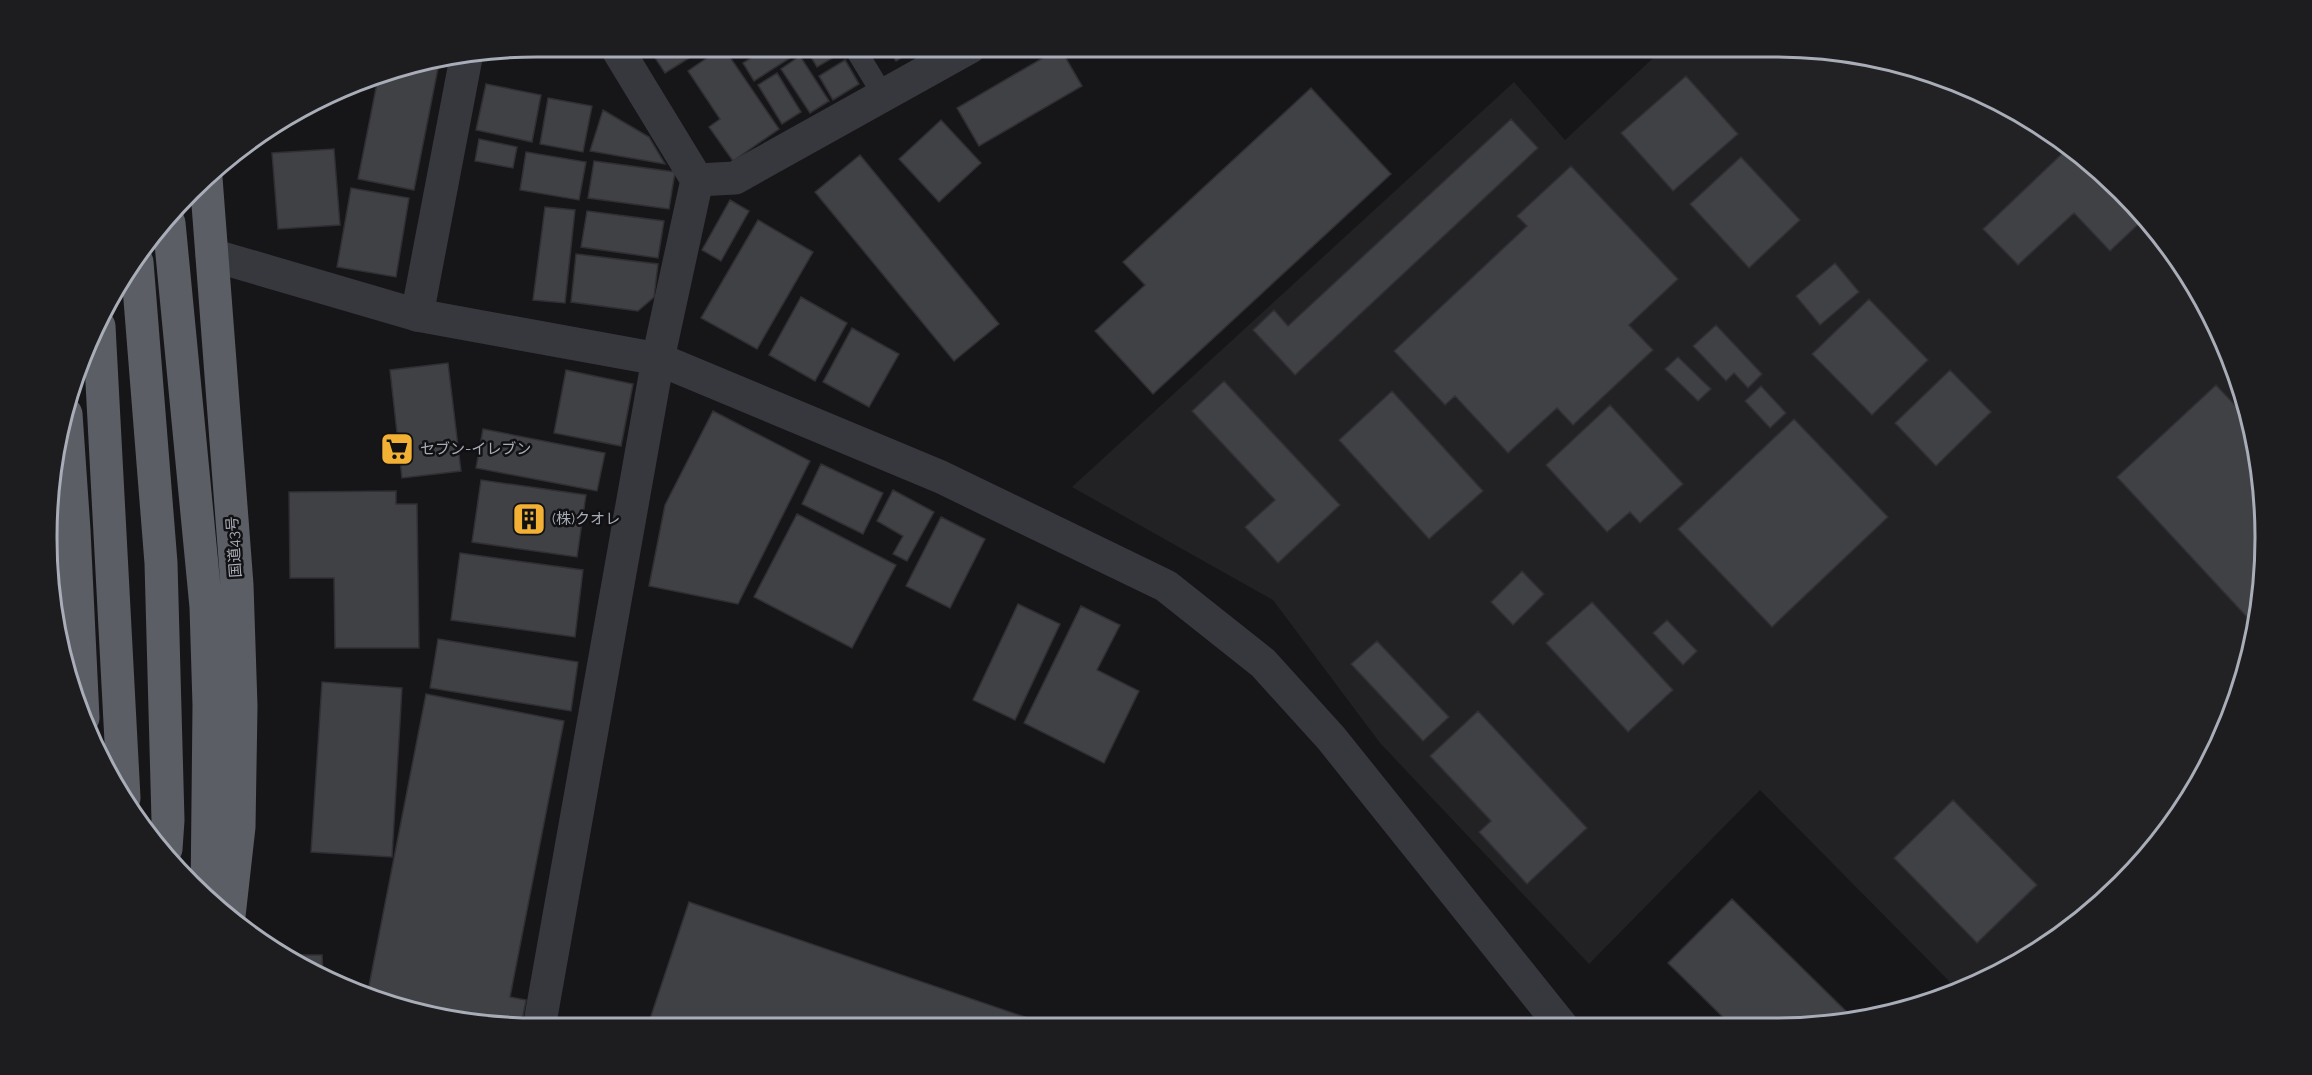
<svg xmlns="http://www.w3.org/2000/svg" width="2312" height="1075" viewBox="0 0 2312 1075" font-family="Raleway,'Noto Sans JP',sans-serif">
<style>
.built{fill:#222225}
.building{fill:#404145;stroke:#303034;stroke-width:1.5}
.lines{fill:none;stroke-linecap:round;stroke-linejoin:round}
.service{stroke:#37383d;stroke-width:21}
.minor{stroke:#37383d;stroke-width:33}
.tertiary{stroke:#37383d;stroke-width:33}
.trunk{stroke:#5b5e65;stroke-width:33}
.labels{text-anchor:middle;dominant-baseline:central;stroke-width:5;stroke-linejoin:round;paint-order:stroke}
.poi-label{font-size:15px;fill:#a8adb8;stroke:#111113;text-anchor:start}
.street-label{font-size:15px;fill:#a8adb8;stroke:#111113}
.rim{fill:none;stroke:#a8adb8;stroke-width:3}
</style>
<rect width="100%" height="100%" fill="#161618"/>
<!-- built -->
<path class="built" d="M1665,47H1775L1871,56L1962,84L2047,129L2121,190L2183,264L2228,349L2256,441L2265,537L2256,633L2228,725L2164,836L2074,927L1963,991L1935,998L1950,982L1760,790L1589,964L1380,743L1273,600L1072,487L1514,82L1565,140Z"/>
<!-- building -->
<path class="building" d="M648,47H700L702,50L665,73Z
M723,47L779,129L733,161L709,127L720,119L688,71Z
M737,47H760L744,57Z
M768,47H791L796,54L754,81L743,63Z
M805,47H844L846,50L817,67Z
M887,47H919L896,61Z
M1060,48L1082,86L979,146L957,108Z
M800,56L829,101L810,113L781,69Z
M845,60L859,84L833,100L819,76Z
M439,63L414,190L358,179L379,73Z
M777,73L801,112L782,124L758,85Z
M1686,76L1738,134L1673,191L1621,133Z
M486,84L541,95L532,142L476,130Z
M1311,88L1391,174L1153,394L1095,331L1145,285L1123,262Z
M548,98L592,106L583,152L540,144Z
M603,110L649,137L665,164L590,151Z
M1511,119L1538,148L1295,375L1253,330L1274,310L1288,326Z
M941,120L981,163L939,202L899,159Z
M479,139L517,147L513,168L475,161Z
M2069,147L2121,190L2145,218L2110,251L2074,213L2018,265L1983,229Z
M334,149L340,225L278,229L272,153Z
M526,152L586,162L579,200L520,190Z
M860,155L999,324L954,361L815,192Z
M1741,157L1800,220L1749,268L1690,204Z
M594,161L675,172L669,209L588,198Z
M1571,166L1678,279L1629,325L1653,350L1573,425L1557,408L1508,453L1455,396L1445,405L1394,351L1527,226L1517,216Z
M351,188L409,198L396,277L337,267Z
M730,200L749,211L721,261L702,250Z
M545,207L575,210L565,303L533,300Z
M587,211L664,221L658,258L581,247Z
M758,220L813,252L757,349L701,318Z
M576,254L658,264L654,297L638,311L571,302Z
M1835,263L1859,292L1820,325L1796,296Z
M801,297L847,323L815,381L769,355Z
M1869,299L1928,360L1872,415L1812,354Z
M1716,325L1762,374L1748,388L1734,373L1726,381L1693,346Z
M852,328L899,354L869,407L823,382Z
M1678,357L1711,389L1698,401L1665,369Z
M448,363L461,471L402,478L390,370Z
M566,370L633,384L621,446L554,433Z
M1950,370L1991,412L1936,466L1895,423Z
M1224,381L1340,505L1278,563L1245,527L1275,500L1192,411Z
M2216,385L2250,421L2256,441L2265,537L2257,628L2117,477Z
M1761,386L1786,413L1770,428L1745,401Z
M1392,391L1483,491L1429,539L1339,440Z
M1610,405L1683,484L1640,523L1630,512L1607,532L1546,465Z
M713,411L810,461L738,604L649,586L665,505Z
M1794,419L1888,517L1772,627L1678,529Z
M483,429L605,453L597,491L476,468Z
M821,464L883,493L863,534L802,504Z
M481,480L586,495L577,557L472,542Z
M893,490L934,512L907,561L893,554L903,536L877,521Z
M396,491V504H417L419,648H335L334,578H290L289,492Z
M797,514L896,565L852,648L754,597Z
M941,517L985,539L950,608L906,586Z
M460,553L583,570L575,637L451,620Z
M1522,571L1544,594L1513,625L1491,602Z
M1592,602L1673,690L1628,732L1546,643Z
M1018,604L1060,624L1015,720L973,700Z
M1081,606L1120,625L1097,670L1139,691L1104,763L1024,723Z
M1667,620L1697,651L1683,665L1653,633Z
M438,639L578,662L571,711L430,688Z
M1377,641L1449,717L1423,741L1351,664Z
M322,682L402,688L392,857L311,852Z
M426,694L564,721L510,997L526,1000L521,1027L441,1019L367,996Z
M1478,711L1587,828L1527,884L1479,832L1491,821L1430,756Z
M1953,800L2037,885L1977,943L1894,858Z
M1732,899L1855,1020L1839,1024L1731,1025L1668,963Z
M689,902L1054,1027L647,1028Z
M292,955H322L323,973H321Z"/>
<g class="lines">
<!-- service -->
<path class="service" d="M854,47L883,95"/>
<!-- minor -->
<path class="minor" d="M697,180L735,178L970,47
M417,315L466,58"/>
<!-- tertiary -->
<path class="tertiary" d="M212,255L417,315L658,359L941,477L1166,586L1263,663L1331,738L1561,1025
M539,1028L658,359L697,180L616,47"/>
<!-- trunk -->
<path class="trunk" d="M206,178L237,585L241,706L239,827L229,916
M169,223L206,607L209,705L207,898
M137,262L161,563L168,820L166,849
M99,326L124,798
M66,414L74,530L83,718"/>
</g>
<!-- icons -->
<defs>
<symbol id="supermarket-square" viewBox="-11 -11 22 22"><rect x="-9" y="-9" width="18" height="18" rx="4" fill="#f2b134" stroke="#111113"/><path d="M-6-5.5h2.5l.6 2H6L4.5 2H-2.5L-4.4-4H-6ZM-1.5 3.2a1.3 1.3 0 1 0 .1 0ZM3 3.2a1.3 1.3 0 1 0 .1 0Z" fill="#111"/></symbol>
<symbol id="building-square" viewBox="-11 -11 22 22"><rect x="-9" y="-9" width="18" height="18" rx="4" fill="#f2b134" stroke="#111113"/><path d="M-4-6H4V6H1V3H-1V6H-4ZM-2.5-4.3h1.7v1.8h-1.7ZM.8-4.3h1.7v1.8H.8ZM-2.5-1h1.7V.8h-1.7ZM.8-1h1.7V.8H.8Z" fill="#111"/></symbol>
</defs>
<g fill-rule="evenodd">
<use href="#supermarket-square" x="378" y="430" width="38" height="38"/>
<use href="#building-square" x="510" y="500" width="38" height="38"/>
</g>
<g class="labels">
<!-- poi labels -->
<g class="poi-label">
<text x="420" y="449">セブン-イレブン</text>
<text x="552" y="519">(株)クオレ</text>
</g>
<!-- street labels -->
<g class="street-label">
<text transform="translate(234 547) rotate(-94)">国道43号</text>
</g>
</g>
<!-- crop -->
<path d="M0 0H2312V1075H0ZM537 57H1775A480 480 0 0 1 2255 537V538A480 480 0 0 1 1775 1018H537A480 480 0 0 1 57 538V537A480 480 0 0 1 537 57Z" fill="#1d1d20" fill-rule="evenodd"/>
<path class="rim" d="M537 57H1775A480 480 0 0 1 2255 537V538A480 480 0 0 1 1775 1018H537A480 480 0 0 1 57 538V537A480 480 0 0 1 537 57Z"/>
</svg>
